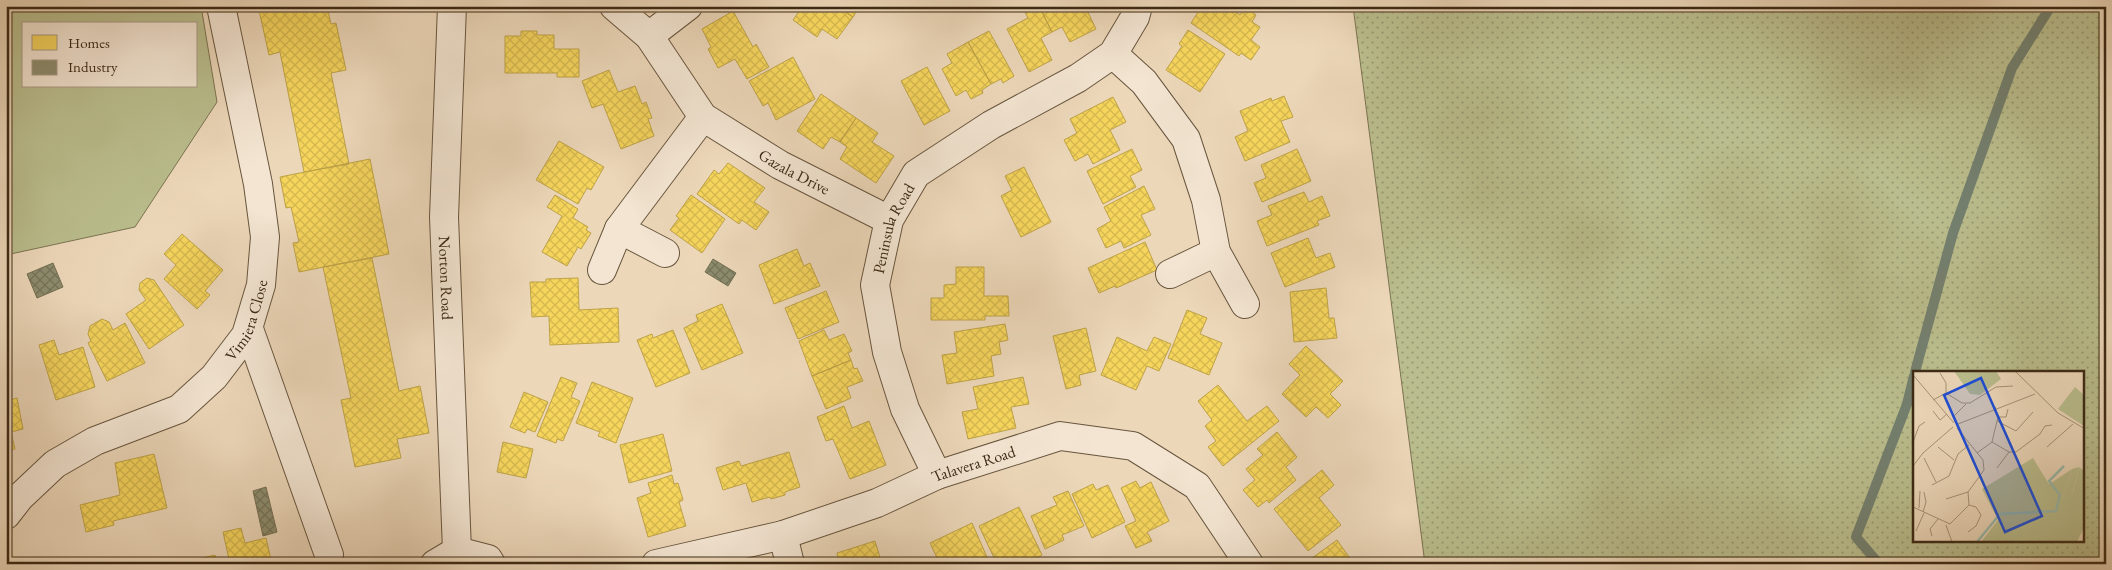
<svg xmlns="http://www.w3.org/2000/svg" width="2112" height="570" viewBox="0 0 2112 570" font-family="'EB Garamond',serif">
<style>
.grass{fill:url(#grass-dots);stroke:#7b7451;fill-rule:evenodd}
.park{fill:#babd8d;stroke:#7b7451;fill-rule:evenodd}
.homes{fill:url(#homes-cross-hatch);stroke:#bea247}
.industry{fill:url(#industry-cross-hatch);stroke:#746f53}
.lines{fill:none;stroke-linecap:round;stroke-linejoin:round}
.stream{stroke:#74806f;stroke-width:10}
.minor-casing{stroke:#68553e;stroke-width:30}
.minor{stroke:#f3e5d2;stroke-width:28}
.labels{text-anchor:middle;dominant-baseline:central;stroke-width:5;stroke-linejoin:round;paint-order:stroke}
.street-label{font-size:16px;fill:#3c2a15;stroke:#f3e5d2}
.inset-river{fill:none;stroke:#99baab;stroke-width:2.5}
.inset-road{fill:none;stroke:#a69277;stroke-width:1}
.view{fill:#1d4ed8;fill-opacity:0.15;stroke:#1d4ed8;stroke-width:2.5}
.inset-edge{fill:none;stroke:#3c2a15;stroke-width:2.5}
</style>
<defs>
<pattern id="grass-dots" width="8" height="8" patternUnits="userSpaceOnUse" patternTransform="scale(1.25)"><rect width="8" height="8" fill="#babd8d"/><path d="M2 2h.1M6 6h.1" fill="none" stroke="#989a72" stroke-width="1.8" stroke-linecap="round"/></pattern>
<pattern id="homes-cross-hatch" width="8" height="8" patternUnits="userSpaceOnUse" patternTransform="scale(1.25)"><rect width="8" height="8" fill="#f6d55c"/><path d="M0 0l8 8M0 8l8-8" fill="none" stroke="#d4b74f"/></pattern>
<pattern id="industry-cross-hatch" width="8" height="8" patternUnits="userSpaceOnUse" patternTransform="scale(1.25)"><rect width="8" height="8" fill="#8c8c6e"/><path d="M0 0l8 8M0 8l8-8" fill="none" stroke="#747359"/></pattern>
</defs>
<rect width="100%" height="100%" fill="#ecd7b9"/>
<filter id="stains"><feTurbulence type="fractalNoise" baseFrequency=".004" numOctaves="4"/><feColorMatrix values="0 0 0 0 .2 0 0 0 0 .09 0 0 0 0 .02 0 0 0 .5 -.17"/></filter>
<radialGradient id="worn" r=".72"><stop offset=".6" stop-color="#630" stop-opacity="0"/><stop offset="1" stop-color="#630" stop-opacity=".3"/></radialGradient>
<!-- grass -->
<path class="grass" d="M1353,6H2106V564H1425ZM1914,372H2083V541H1914Z"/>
<!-- park -->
<path class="park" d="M6,6H201L217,102L135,227L6,255ZM24,24H196V86H24Z"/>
<!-- homes -->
<path class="homes" d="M258,6H327L331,24L336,23L346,70L331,73L349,164L304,172L280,52L269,55Z
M803,6H837L853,17L837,39L822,29L817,37L793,20Z
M837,6H860L853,17Z
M1036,6H1039L1052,32L1041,38L1052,60L1029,72L1007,29L1028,18L1025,12Z
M1039,6H1085L1096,29L1070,42L1062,27L1052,32Z
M1202,6H1208L1215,11L1218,6H1228L1240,15L1245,7L1256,15L1252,22L1260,27L1251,40L1260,47L1251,60L1241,53L1239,56L1191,23Z
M733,11L753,47L756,44L769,67L747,79L735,59L718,68L708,49L711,47L702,29Z
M1188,30L1225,54L1200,92L1166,70L1182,46L1179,44Z
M521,31H537V35H554V49H579V77H557V73H505V36H521Z
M989,31L1014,76L1003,83L1001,79L991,84L968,42Z
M968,42L991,84L982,90L983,93L971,99L966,90L956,96L942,69L952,63L947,54Z
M793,57L815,99L776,120L768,103L763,106L749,81Z
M927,67L950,111L924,125L901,81Z
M609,70L618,92L635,86L642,104L646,102L652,118L648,119L654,136L621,149L603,104L592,108L582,81Z
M821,94L856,118L840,142L831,137L823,149L797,131Z
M1284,96L1293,117L1281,121L1290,142L1245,161L1235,137L1248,131L1240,111L1271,98L1272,101Z
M1113,97L1126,122L1110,130L1120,150L1093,164L1088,154L1075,161L1064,140L1077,133L1070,119Z
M856,118L878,133L872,142L894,156L876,183L840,159L847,147L840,142Z
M559,141L604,167L591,190L587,188L578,204L536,180Z
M1132,149L1142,170L1130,176L1136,187L1103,204L1087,171Z
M1297,149L1311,181L1262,202L1254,183L1266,178L1261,165Z
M370,159L389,254L299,272L293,243L299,242L291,207L286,208L280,177Z
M728,163L765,188L754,202L769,212L756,230L742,220L739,224L697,194L714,170L719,174Z
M1024,167L1051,222L1021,237L1001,196L1012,190L1005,176Z
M1144,186L1155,209L1141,215L1151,235L1124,248L1121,241L1106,248L1097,229L1111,221L1104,207Z
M1304,192L1309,202L1322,196L1330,216L1317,221L1319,225L1267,246L1257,221L1272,215L1268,206Z
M555,195L578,209L573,218L588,227L586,230L591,233L581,249L578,247L567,266L542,252L562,216L547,207Z
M691,195L725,219L702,253L670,230L679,218L676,216Z
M182,234L223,270L205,291L210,295L197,309L164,279L176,265L164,254Z
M1308,238L1316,258L1330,253L1335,267L1285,287L1271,253Z
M1145,242L1157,270L1116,288L1115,286L1099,293L1088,268Z
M797,249L804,266L810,263L820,286L774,304L759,265Z
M372,258L399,391L420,386L429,433L397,439L401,458L355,467L341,400L351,398L323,267Z
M956,267H984V296H1008L1009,316H985V320H931V298H944V285L956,284Z
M147,278L154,280L184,325L149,349L126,314L146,300L139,290L140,283Z
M578,278L579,310L618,308L619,342L550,345L549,316L532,317L530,282H546V279Z
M1326,288L1329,318H1334L1337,338L1294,342L1290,292Z
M826,291L839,322L798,339L785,308Z
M722,304L743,353L702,370L684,328L698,321L696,315Z
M1187,310L1207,318L1200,334L1222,343L1209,375L1168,358Z
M102,319L109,322L113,330L125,323L145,363L107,381L88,343L91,341L88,334L90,326Z
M1005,324L1008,340L999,342L1001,354L991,356L994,376L947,384L942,355L957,353L954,332Z
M1086,328L1096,371L1079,375L1081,385L1066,389L1053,336Z
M673,330L690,373L656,387L637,340L652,334L653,338Z
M824,330L829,340L844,334L852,351L848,353L851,360L812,376L799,341Z
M1117,337L1147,351L1154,337L1171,344L1159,371L1147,366L1136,390L1101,375Z
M54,340L59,355L83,347L95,387L56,400L39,345Z
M1306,346L1343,381L1330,394L1341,405L1328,418L1316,407L1306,417L1282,394L1300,375L1289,364Z
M851,360L854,369L857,368L863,381L847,387L851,398L826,409L812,376Z
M561,377L577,383L571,397L580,401L563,441L557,439L556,443L537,436Z
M1023,377L1029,404L1011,407L1016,428L968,439L962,412L978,409L973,387Z
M592,382L633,398L616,443L598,436L600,432L576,423Z
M1218,385L1247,421L1267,406L1279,421L1223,466L1208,447L1216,441L1205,426L1212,420L1198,401Z
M524,392L548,402L535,432L527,429L525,433L510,427Z
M17,398L23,429L11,432L15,449L6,451V401Z
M844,406L852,428L869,421L886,465L850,479L833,439L826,441L817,417Z
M1277,432L1297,457L1286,467L1296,480L1269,503L1267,500L1258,507L1243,490L1255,480L1246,469L1263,455L1257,449Z
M663,434L672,471L629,483L620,445Z
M503,442L533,449L526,478L497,472Z
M789,452L800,487L785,492V495L771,499L770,497L752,502L746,483L723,490L716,468L739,461L741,466Z
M154,454L167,508L113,521L114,525L86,532L80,505L120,495L115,463Z
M1322,470L1334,485L1319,498L1341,525L1308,551L1274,509Z
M672,475L674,484L678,483L683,500L679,502L686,526L648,537L637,498L651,493L648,483Z
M1136,481L1140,488L1151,482L1169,521L1147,532L1152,541L1136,548L1125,526L1136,521L1121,488Z
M1093,484L1096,490L1108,485L1125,522L1092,538L1072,494Z
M1068,491L1084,526L1062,535L1064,540L1045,549L1031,516L1057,505L1053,497Z
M1019,507L1042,555L1025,564H997L979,526Z
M972,523L990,564H940L930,543Z
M241,528L245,543L266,538L272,564H230L223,532Z
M1337,540L1354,564H1304Z
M875,541L882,564H840L837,553Z
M215,555L217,564H177Z"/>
<!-- industry -->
<path class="industry" d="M713,259L736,273L728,286L705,272Z
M53,263L63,287L37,298L27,274Z
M266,487L277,532L263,536L253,491Z"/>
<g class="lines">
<!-- stream -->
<path class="stream" d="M1915,372L1953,233L2012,68L2051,6
M1879,564L1856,537L1907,404L1914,376"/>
<defs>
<g id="minor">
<path id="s1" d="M452,6L444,217L457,551"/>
<path id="s2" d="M614,6L649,36L703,117L780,165L889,220"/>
<path d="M649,36L688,6"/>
<path d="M1113,54L1144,82L1186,139L1206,200L1216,252L1245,304"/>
<path d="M619,229L665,253"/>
<path d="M602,270L619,229L703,117"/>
<path d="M1170,274L1216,252"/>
<path d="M249,329L329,555"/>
<path id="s3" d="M937,475L905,409L887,352L875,285L889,220L916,174L991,125L1078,78L1113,54L1135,17L1138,6"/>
<path id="s4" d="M6,515L20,497L55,464L95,441L179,409L214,377L246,335L261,285L265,237L258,184L221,6"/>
<path d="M783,535L790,564"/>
<path d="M435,564L457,551L488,559L491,564"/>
<path id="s5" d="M656,564L783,535L877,503L937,475L1060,436L1133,446L1197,486L1249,564"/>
</g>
</defs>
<!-- minor casing -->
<use href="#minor" class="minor-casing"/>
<!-- minor -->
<use href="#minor" class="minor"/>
</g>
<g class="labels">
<!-- street labels -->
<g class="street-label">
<text stroke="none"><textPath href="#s2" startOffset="250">Gazala Drive</textPath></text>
<text stroke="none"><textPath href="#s3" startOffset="261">Peninsula Road</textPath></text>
<text stroke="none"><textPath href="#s1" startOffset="272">Norton Road</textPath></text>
<text stroke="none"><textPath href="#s4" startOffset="321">Vimiera Close</textPath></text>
<text stroke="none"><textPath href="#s5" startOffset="334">Talavera Road</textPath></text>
</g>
</g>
<!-- overview -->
<g transform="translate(1913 371)">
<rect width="171" height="171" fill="#ecd7b9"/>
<path d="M120,87L145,128L150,127L159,98L166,96L159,124L171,116L172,154L164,171H68L85,149L69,118Z" fill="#babd8d"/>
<path d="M162,16L171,24V55L145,38ZM166,96L171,100V116L159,125ZM159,98L150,127L145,129L135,114Z" fill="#babd8d"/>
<path d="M41,0H83L88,8L67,24L57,23Z" fill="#babd8d"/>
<path class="inset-river" d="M64,171L87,143L143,140L147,124L136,110L151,95"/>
<path class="inset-road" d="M102,0L145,42L172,58M27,2L33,12V22M0,4L41,52M20,29L33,22L49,32H57L83,16L100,15M20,40L27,49L34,43M41,45L53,33M85,46H93L95,38M84,50L103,60L120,41M45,53L122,23M0,71L6,55L12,51M79,71L85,46L82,36M25,76L41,89M134,76L160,53M64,82L79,71L96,81H103L127,63L132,55L139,54M11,87L23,111M0,95L10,82L40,56M84,97L96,81M19,114L36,105L45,83L56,74M33,128L55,121L71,99L70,89L44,57M0,136L37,153L56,134L55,121M6,137L7,120M10,141L13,131L11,121M33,154L39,171M3,160L11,142M55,161L63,155L68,144L63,136L56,134M19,165L17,158L25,148"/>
<path class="view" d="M68,7L129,145L92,161L31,24Z"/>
<rect width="171" height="171" class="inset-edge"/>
</g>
<!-- margin -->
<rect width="2112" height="570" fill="none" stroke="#ecd7b9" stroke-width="25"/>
<rect x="8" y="8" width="2097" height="555" fill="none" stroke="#3c2a15" stroke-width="2.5"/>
<rect x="12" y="12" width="2087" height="545" fill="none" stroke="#3c2a15"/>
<!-- legend -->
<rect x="22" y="22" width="175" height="65" fill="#f3e5d2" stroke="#aa9a86"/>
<rect x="32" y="35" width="25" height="15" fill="#f6d55c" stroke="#aa9a86"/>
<text x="68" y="48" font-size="15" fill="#3c2a15">Homes</text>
<rect x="32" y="60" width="25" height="15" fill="#8c8c6e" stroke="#aa9a86"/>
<text x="68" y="72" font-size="15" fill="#3c2a15">Industry</text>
<rect width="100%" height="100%" filter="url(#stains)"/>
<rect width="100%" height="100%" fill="url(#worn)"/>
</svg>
